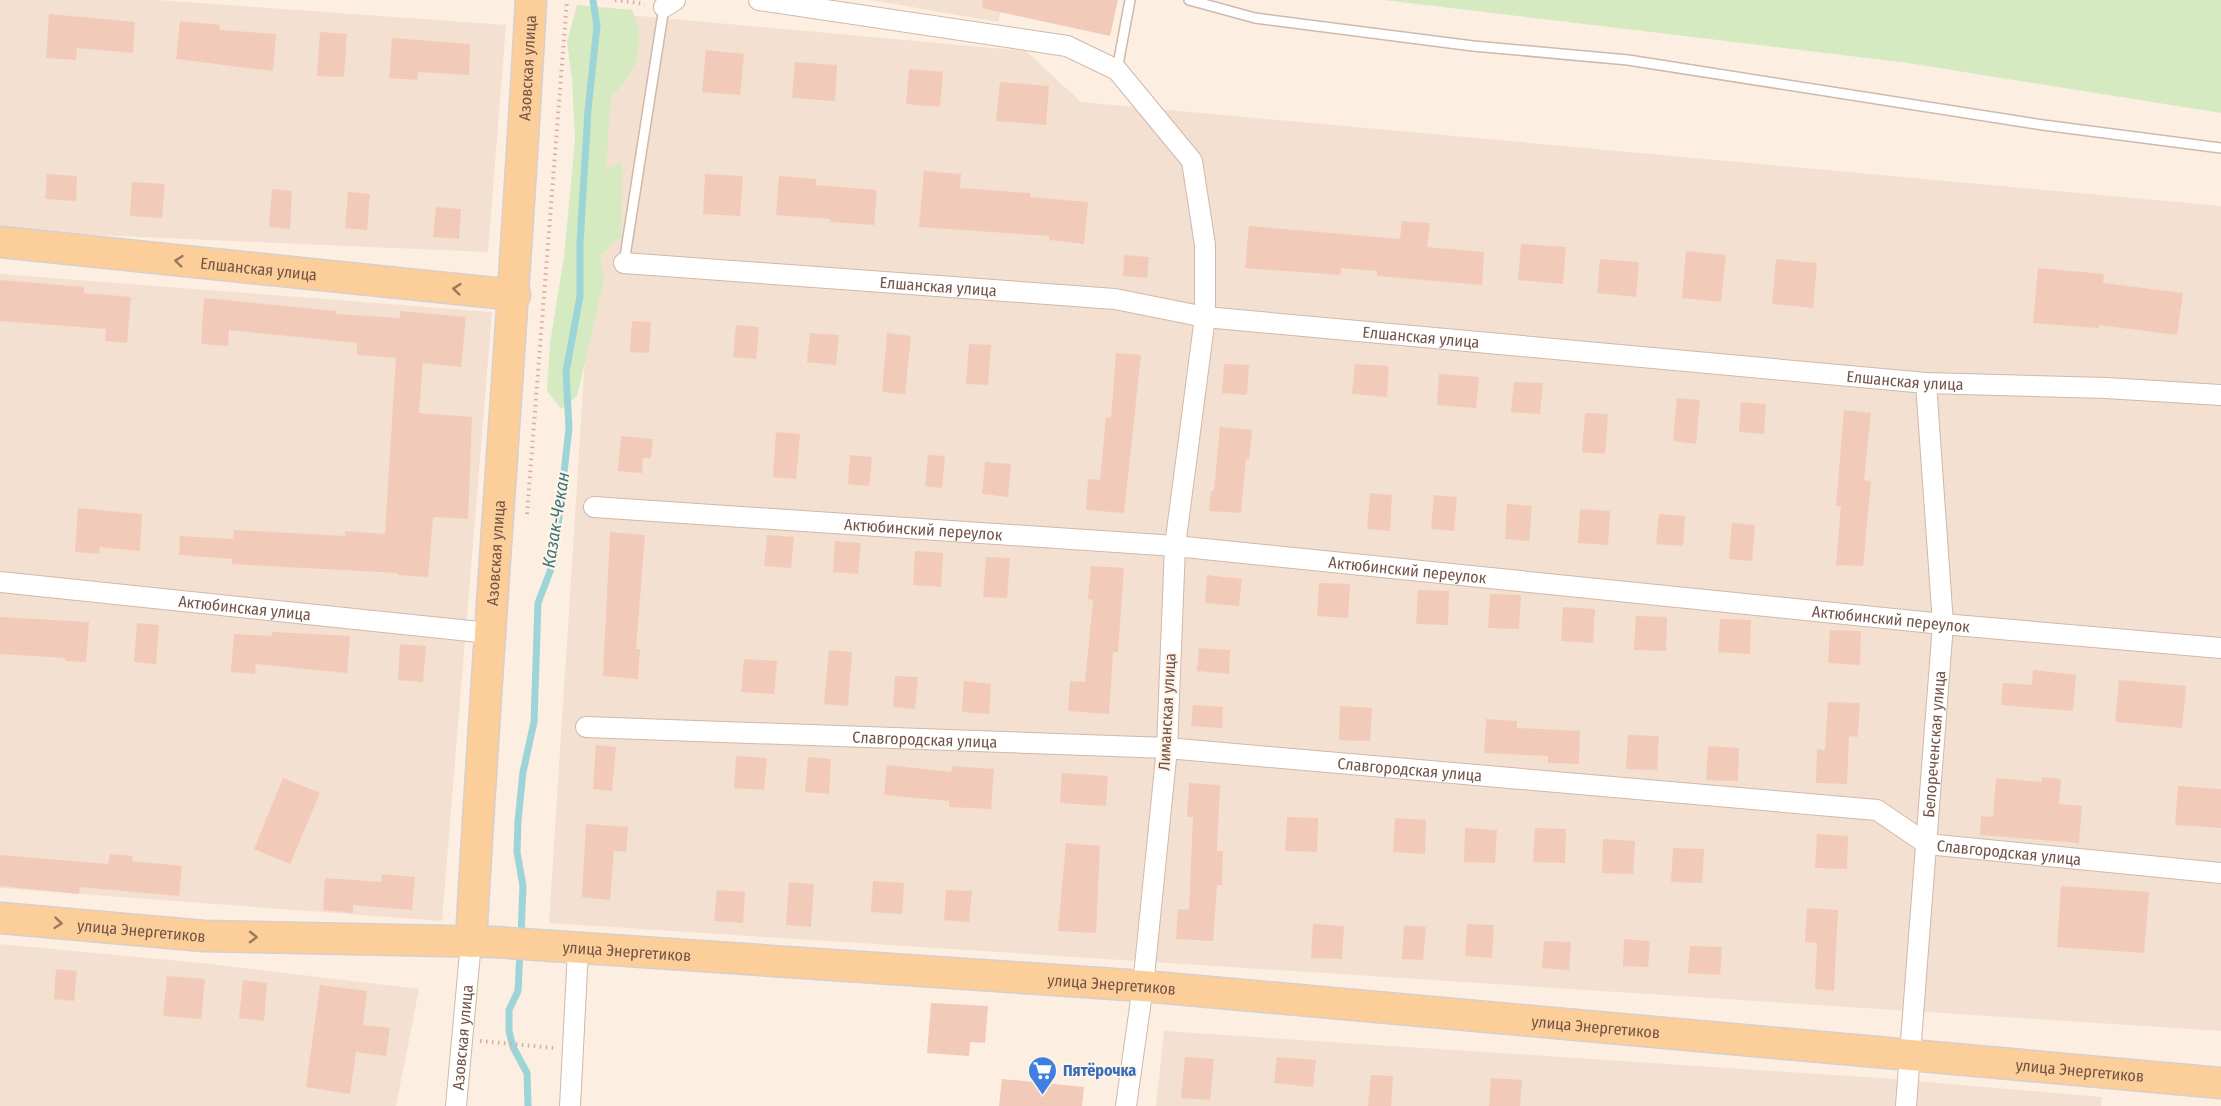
<svg xmlns="http://www.w3.org/2000/svg" width="2221" height="1106" viewBox="0 0 2221 1106" font-family="'Fira Sans Condensed',sans-serif">
<style>
.residential{fill:#f4e0d0}
.green{fill:#d5eac0}
.lines{fill:none;stroke-linecap:round;stroke-linejoin:round}
.stream{stroke:#9cd4d8;stroke-width:7}
.building{fill:#f2cab9}
.service-casing{stroke:#d0b8ab;stroke-width:12}
.minor-casing{stroke:#d0b8ab;stroke-width:22}
.primary-casing{stroke:#d8cfcc;stroke-width:33}
.path{stroke:#d7ad9c;stroke-width:4;stroke-dasharray:1.5 4.5;stroke-linecap:butt}
.service{stroke:#fff;stroke-width:9}
.minor{stroke:#fff;stroke-width:20}
.primary{stroke:#fcce99;stroke-width:30}
.oneway{stroke:#9d7860}
.labels{text-anchor:middle;dominant-baseline:central;stroke-width:4.5;stroke-linejoin:round;paint-order:stroke}
.street-label{font-size:16px;fill:#745348;stroke:#fff4e8}
.shop-label{font-size:16px;font-weight:bold;fill:#366cbe;stroke:#fff4e8;text-anchor:start}
.water-label{font-size:18px;font-style:italic;fill:#3c767a;stroke:#fff4e8}
</style>
<rect width="100%" height="100%" fill="#fcefe2"/>
<!-- residential -->
<path class="residential" d="M0,0H157L506,25L488,252L0,231Z
M871,0H1004L998,22Z
M607,13L1026,51L1081,102L2221,206V1031L549,923Z
M0,274L492,312L442,921L0,888Z
M0,944L201,963L419,989L396,1106H0Z
M1164,1031L1881,1078L2102,1097L2101,1106H1156Z"/>
<!-- green -->
<path class="green" d="M1384,0H2221V113L1908,63Z
M577,5L632,10L639,29L637,60L626,81L611,97L606,169L622,163L621,236L600,256L604,280L577,396L561,409L547,391L550,343L564,257L575,140L572,80L567,42Z"/>
<g class="lines">
<!-- stream -->
<path class="stream" d="M521,936L523,886L517,852L518,821L523,772L534,722L538,603L554,561L569,428L566,372L580,296V243L588,110L597,26L593,0
M520,950L518,991L509,1010V1031L513,1047L527,1073L528,1106"/>
</g>
<!-- building -->
<path class="building" d="M983,0H1118L1110,36L982,8Z
M49,14L135,22L133,53L77,48L76,60L46,58Z
M180,21L220,25L219,30L276,34L273,71L176,59Z
M320,32L347,34L344,77L317,76Z
M392,38L470,44L469,75L418,72L417,80L389,78Z
M706,50L744,54L740,95L702,92Z
M795,62L837,65L835,101L792,98Z
M909,69L943,72L940,107L906,104Z
M1000,82L1049,86L1046,125L996,121Z
M924,171L961,174L960,188L1030,193V197L1088,202L1084,244L1049,240V236L919,227Z
M47,174L77,176L76,201L45,199Z
M705,174L743,176L740,216L703,214Z
M779,176L816,179V185L877,190L874,225L830,222L831,219L776,215Z
M132,182L165,184L162,218L130,216Z
M272,189L292,191L290,229L269,227Z
M348,192L370,194L367,230L345,228Z
M436,207L461,209L459,239L433,237Z
M1402,221L1430,223L1427,247L1484,252L1482,285L1377,276V271L1341,268L1340,275L1245,268L1249,226L1400,239Z
M1521,244L1566,247L1563,284L1518,280Z
M1686,251L1726,255L1721,302L1682,298Z
M1124,255L1149,257L1147,278L1123,276Z
M1600,259L1639,262L1636,297L1597,293Z
M1776,259L1817,263L1813,308L1772,304Z
M2038,268L2104,274L2103,283L2183,293L2177,335L2099,325V328L2033,323Z
M0,280L84,287V293L131,297L127,343L105,341L106,329L0,321Z
M204,298L336,311V314L400,318V311L466,317L461,367L423,363L419,413L472,417L468,519L433,517L428,577L398,575V573L232,564V559L179,555L180,536L233,539L234,530L345,536V531L385,534L396,358L357,355V343L229,330L228,346L201,344Z
M632,321L651,322L649,353L630,352Z
M736,325L759,327L756,359L733,357Z
M810,333L839,335L836,365L807,362Z
M887,333L911,336L905,394L882,392Z
M969,344L991,345L988,385L966,384Z
M1116,353L1141,355L1124,513L1086,510L1088,479L1100,480L1106,417L1111,418Z
M1224,364L1249,365L1247,395L1222,393Z
M1355,364L1389,366L1387,397L1352,394Z
M1439,374L1479,377L1476,408L1437,405Z
M1514,382L1543,383L1540,414L1511,412Z
M1677,398L1700,400L1696,444L1673,441Z
M1741,402L1766,404L1764,434L1739,432Z
M1844,410L1871,413L1864,480L1871,481L1863,566L1836,565L1841,506H1836Z
M1585,413L1608,414L1605,454L1582,452Z
M1220,427L1252,430L1249,460L1246,459L1241,513L1209,511L1211,491H1214Z
M776,432L800,434L796,479L773,477Z
M621,436L653,439L651,458H643L642,473L618,471Z
M850,455L872,457L869,486L848,484Z
M928,455L945,456L942,488L925,486Z
M985,462L1011,464L1008,497L982,494Z
M1370,493L1392,495L1390,531L1367,529Z
M1434,495L1457,497L1454,531L1431,529Z
M1507,504L1532,506L1529,541L1505,539Z
M78,508L142,514L140,551L100,547L99,554L75,552Z
M1580,509L1610,511L1608,545L1578,543Z
M1659,514L1685,516L1683,546L1656,544Z
M1732,523L1755,525L1752,561L1729,559Z
M610,532L645,535L636,649H640L638,679L603,676Z
M767,535L794,537L791,568L764,566Z
M835,541L861,543L858,574L833,572Z
M915,551L943,553L941,587L913,585Z
M986,557L1010,558L1007,598L983,597Z
M1091,566L1124,568L1118,652H1113L1109,714L1068,711L1070,681L1085,682L1093,600L1088,599Z
M1207,575L1242,579L1239,606L1205,603Z
M1319,583L1350,584L1348,618L1317,616Z
M1418,590L1449,591L1448,625L1416,624Z
M1490,594L1521,595L1519,629L1488,628Z
M1563,607L1595,609L1593,643L1561,641Z
M1636,616L1667,617L1666,651L1634,650Z
M0,617L89,622L86,662L65,661V658L0,654Z
M1720,619L1751,620L1750,654L1718,652Z
M137,623L159,625L156,664L134,662Z
M1830,630L1861,631L1860,665L1828,663Z
M272,632L350,636L347,673L256,664L255,674L231,672L234,634L272,636Z
M400,644L426,646L423,682L398,680Z
M1199,648L1230,650L1229,674L1197,671Z
M829,650L852,652L848,706L824,704Z
M744,659L777,661L774,694L741,692Z
M2033,670L2076,675L2073,711L2001,705L2003,683L2032,685Z
M895,676L918,677L915,709L893,707Z
M2119,680L2186,686L2182,728L2115,722Z
M964,681L991,684L989,714L962,712Z
M1828,702L1860,703L1858,737L1849,736L1847,784L1816,783L1817,749L1825,750Z
M1193,705L1223,707L1222,728L1191,726Z
M1340,706L1372,708L1370,741L1339,740Z
M1486,719L1517,721V728L1580,731L1579,764L1548,763V756L1484,753Z
M1628,735L1659,736L1657,770L1626,769Z
M596,745L616,747L612,791L593,789Z
M1708,746L1739,748L1738,781L1706,780Z
M736,756L767,758L764,790L734,788Z
M808,757L831,759L829,794L805,792Z
M887,765L951,772L952,766L994,769L991,809L949,807V801L884,795Z
M1062,773L1108,776L1106,806L1060,803Z
M2042,777L2061,779L2059,804L2082,806L2079,843L1980,835L1981,816L1993,817L1996,778L2041,782Z
M283,778L320,793L290,864L254,849Z
M1189,783L1220,785L1217,851H1223L1222,885H1217L1213,941L1176,939L1178,909L1189,910L1193,817H1187Z
M2178,786L2221,789V828L2175,825Z
M1287,817L1318,818L1317,852L1285,851Z
M1395,818L1426,820L1425,854L1393,852Z
M586,824L628,827L626,852L614,851L610,900L582,897Z
M1465,828L1497,830L1495,863L1464,862Z
M1535,828L1566,829L1565,863L1533,862Z
M1817,834L1848,836L1847,869L1815,868Z
M1603,839L1635,841L1633,874L1602,873Z
M1066,843L1100,846L1096,933L1058,931Z
M1673,848L1704,849L1702,883L1671,882Z
M110,854L133,856L132,861L182,866L179,896L80,887L79,894L0,886V855L108,864Z
M382,874L415,877L412,910L353,905V913L323,910L325,878L381,882Z
M873,881L904,883L902,914L871,912Z
M789,882L814,884L811,927L786,925Z
M2061,886L2149,892L2144,953L2057,947Z
M717,890L745,892L743,923L714,921Z
M946,890L972,891L969,922L944,920Z
M1807,908L1838,910L1834,991L1815,989L1817,943L1805,942Z
M1313,924L1344,926L1342,959L1311,958Z
M1467,924L1494,925L1492,958L1465,956Z
M1404,925L1426,927L1423,960L1402,959Z
M1624,939L1650,941L1648,967L1623,966Z
M1544,941L1571,942L1569,970L1542,968Z
M1690,946L1722,947L1720,975L1688,973Z
M56,969L77,971L74,1001L54,999Z
M167,976L205,979L201,1019L163,1016Z
M243,980L267,983L264,1021L239,1018Z
M320,985L367,991L363,1025L390,1028L386,1056L356,1052L350,1094L306,1087Z
M931,1003L988,1006L985,1043L970,1042L969,1056L927,1053Z
M1185,1057L1214,1059L1210,1100L1181,1098Z
M1277,1057L1316,1060L1313,1087L1274,1083Z
M1371,1075L1393,1076L1391,1106H1368Z
M1491,1078L1522,1080L1520,1106H1489Z
M1002,1079L1084,1087L1082,1106H999Z"/>
<g class="lines">
<defs>
<path id="service" d="M1189,0L1255,18L1473,46L1628,60L2043,125L2221,148
M1117,70L1130,0
M624,263L664,7"/>
<g id="minor">
<path d="M759,0L1067,46L1117,70L1192,161L1205,245V317L1175,546L1167,748L1143,986L1126,1106"/>
<path d="M664,7L675,0"/>
<path id="s1" d="M624,263L1115,299L1205,317L1926,383L2106,388L2221,395"/>
<path id="s2" d="M594,507L1175,546L1943,624L2221,648"/>
<path id="s3" d="M0,582L489,633"/>
<path id="s4" d="M586,727L1167,748L1877,810L1927,844L2221,873"/>
<path id="s5" d="M456,1106L471,942"/>
<path d="M570,1106L578,950"/>
<path id="s6" d="M1906,1106L1943,624L1926,383"/>
</g>
<g id="primary">
<path id="s7" d="M0,242L515,295"/>
<path id="s8" d="M0,918L204,936L494,942L1143,986L2221,1083"/>
<path id="s9" d="M471,942C488,628 514,314 531,0"/>
</g>
</defs>
<!-- service casing -->
<use href="#service" class="service-casing"/>
<!-- minor casing -->
<use href="#minor" class="minor-casing"/>
<!-- primary casing -->
<use href="#primary" class="primary-casing"/>
<!-- path -->
<path class="path" d="M615,0L645,4
M527,514L567,0
M480,1041L554,1048"/>
<!-- service -->
<use href="#service" class="service"/>
<!-- minor -->
<use href="#minor" class="minor"/>
<!-- primary -->
<use href="#primary" class="primary"/>
</g>
<!-- one-way arrows -->
<defs><path id="oneway-chevron" d="M-2-3.5L2.5 0L-2 3.5" fill="none" stroke-width="1.6" stroke-linecap="round" stroke-linejoin="round" transform="scale(1.5)"/></defs>
<g class="oneway">
<use href="#oneway-chevron" transform="translate(179 261) rotate(-174)"/>
<use href="#oneway-chevron" transform="translate(457 289) rotate(-174)"/>
<use href="#oneway-chevron" transform="translate(58 923) rotate(5)"/>
<use href="#oneway-chevron" transform="translate(253 937) rotate(1)"/>
</g>
<!-- icons -->
<defs>
<symbol id="supermarket-pin" viewBox="-11 -11 22 30"><path d="M0 17L-7.5 6A9.5 9.5 0 1 1 7.5 6Z" fill="#3f7fe0" stroke="#fff4e8"/><path d="M-6-5.5h2.5l.6 2H6L4.5 2H-2.5L-4.4-4H-6ZM-1.5 3.2a1.3 1.3 0 1 0 .1 0ZM3 3.2a1.3 1.3 0 1 0 .1 0Z" fill="#fff"/></symbol>
</defs>
<g fill-rule="evenodd">
<use href="#supermarket-pin" x="1026" y="1054" width="33" height="45"/>
</g>
<g class="labels">
<!-- street labels -->
<g class="street-label">
<text stroke="none"><textPath href="#s9" startOffset="876">Азовская улица</textPath></text>
<text stroke="none"><textPath href="#s7" startOffset="260">Елшанская улица</textPath></text>
<text stroke="none"><textPath href="#s1" startOffset="315">Елшанская улица</textPath></text>
<text stroke="none"><textPath href="#s1" startOffset="801">Елшанская улица</textPath></text>
<text stroke="none"><textPath href="#s1" startOffset="1287">Елшанская улица</textPath></text>
<text stroke="none"><textPath href="#s2" startOffset="330">Актюбинский переулок</textPath></text>
<text stroke="none"><textPath href="#s9" startOffset="390">Азовская улица</textPath></text>
<text stroke="none"><textPath href="#s2" startOffset="816">Актюбинский переулок</textPath></text>
<text stroke="none"><textPath href="#s3" startOffset="246">Актюбинская улица</textPath></text>
<text stroke="none"><textPath href="#s2" startOffset="1302">Актюбинский переулок</textPath></text>
<text transform="translate(1167 712) rotate(-87)">Лиманская улица</text>
<text stroke="none"><textPath href="#s4" startOffset="339">Славгородская улица</textPath></text>
<text stroke="none"><textPath href="#s6" startOffset="363">Белореченская улица</textPath></text>
<text stroke="none"><textPath href="#s4" startOffset="825">Славгородская улица</textPath></text>
<text stroke="none"><textPath href="#s4" startOffset="1437">Славгородская улица</textPath></text>
<text stroke="none"><textPath href="#s8" startOffset="142">улица Энергетиков</textPath></text>
<text stroke="none"><textPath href="#s8" startOffset="628">улица Энергетиков</textPath></text>
<text stroke="none"><textPath href="#s8" startOffset="1114">улица Энергетиков</textPath></text>
<text stroke="none"><textPath href="#s8" startOffset="1600">улица Энергетиков</textPath></text>
<text stroke="none"><textPath href="#s5" startOffset="69">Азовская улица</textPath></text>
<text stroke="none"><textPath href="#s8" startOffset="2086">улица Энергетиков</textPath></text>
</g>
<!-- shop labels -->
<g class="shop-label">
<text x="1063" y="1070">Пятёрочка</text>
</g>
<!-- water labels -->
<g class="water-label">
<text transform="translate(556 520) rotate(-81)">Казак-Чекан</text>
</g>
</g>
</svg>
